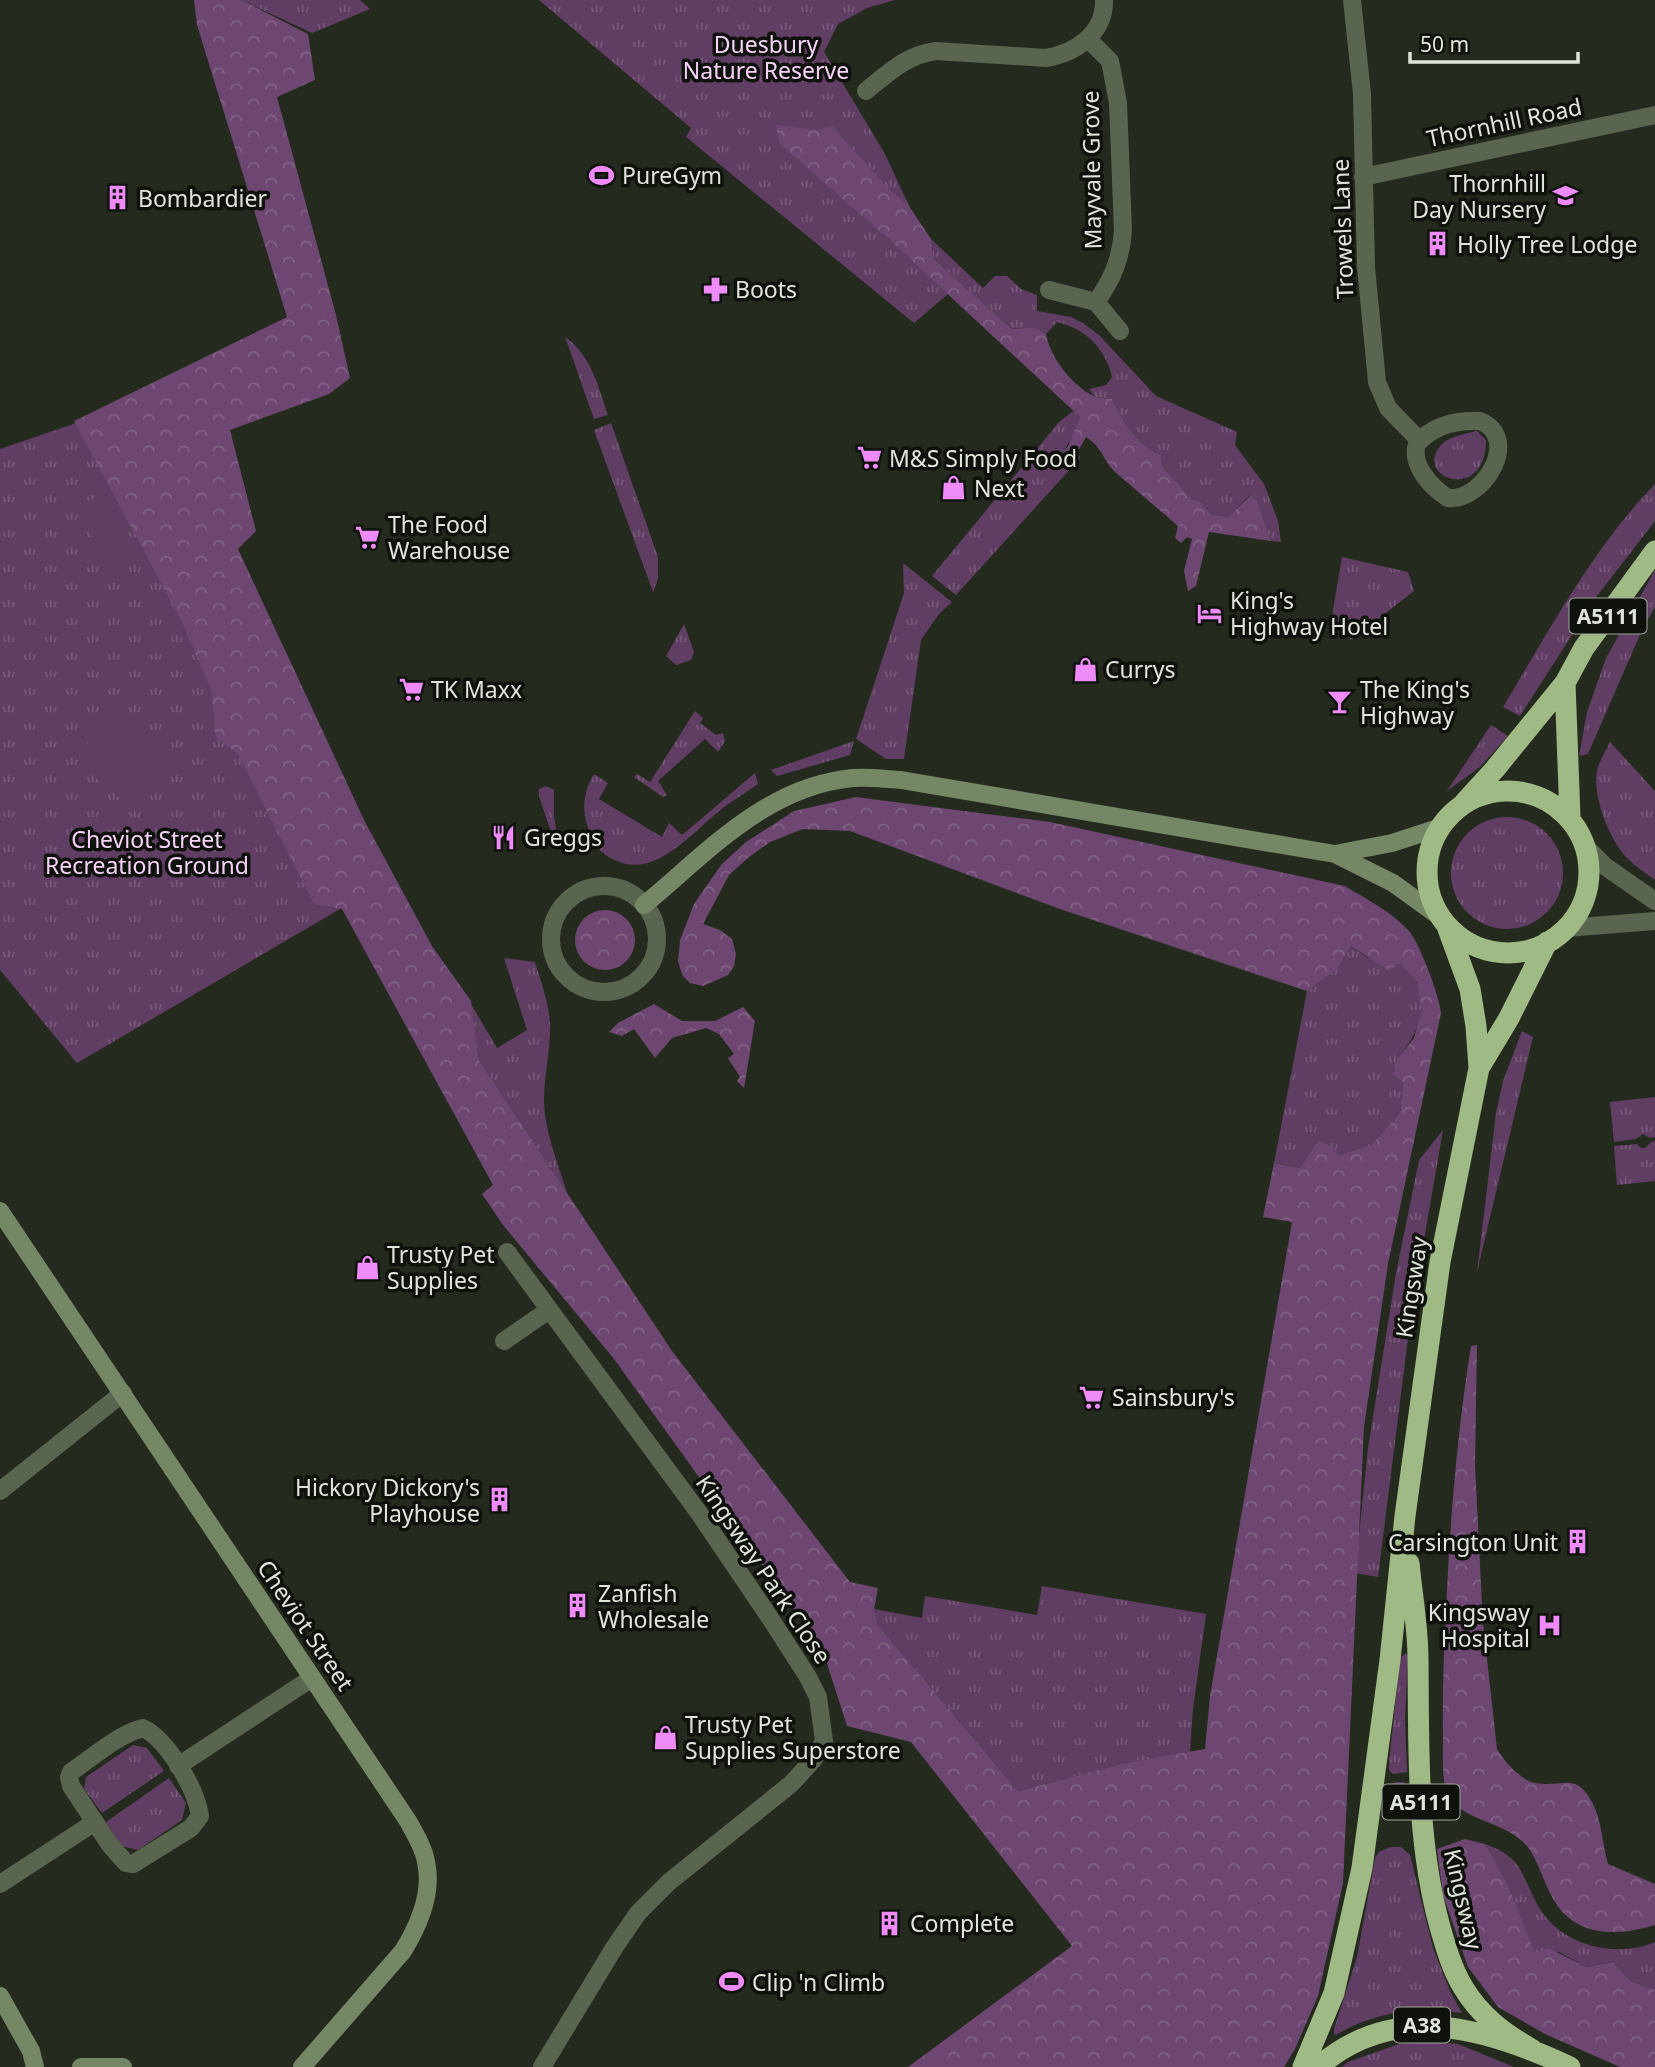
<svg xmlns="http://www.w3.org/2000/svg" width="1655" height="2067" viewBox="0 0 1655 2067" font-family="'Noto Sans',sans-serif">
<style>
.grass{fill:url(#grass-tufts)}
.forest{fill:url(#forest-crowns)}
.pitch{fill:#603d63}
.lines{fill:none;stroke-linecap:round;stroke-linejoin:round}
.street{stroke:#5a654f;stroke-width:18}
.secondary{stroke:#768765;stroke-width:18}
.highway{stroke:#9fba84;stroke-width:21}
.labels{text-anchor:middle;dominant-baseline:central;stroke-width:7;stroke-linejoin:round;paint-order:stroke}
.shield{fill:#0f120c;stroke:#a1a69e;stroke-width:2}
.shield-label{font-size:21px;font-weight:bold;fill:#e0e5dc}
.park-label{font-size:23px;fill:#f6d2f9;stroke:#0f120c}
.street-label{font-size:23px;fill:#e0e5dc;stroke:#0f120c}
.poi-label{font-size:23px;fill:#e0e5dc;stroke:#0f120c;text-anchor:start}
</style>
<defs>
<pattern id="grass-tufts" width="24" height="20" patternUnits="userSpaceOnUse" patternTransform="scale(1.75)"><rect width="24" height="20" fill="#603d63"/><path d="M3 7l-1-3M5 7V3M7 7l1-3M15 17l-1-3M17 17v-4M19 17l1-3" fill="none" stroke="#765979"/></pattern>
<pattern id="forest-crowns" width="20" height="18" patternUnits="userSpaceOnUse" patternTransform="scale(1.75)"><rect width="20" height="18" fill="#6d4771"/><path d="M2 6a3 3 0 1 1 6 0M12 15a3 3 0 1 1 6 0" fill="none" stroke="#826185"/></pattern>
</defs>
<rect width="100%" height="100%" fill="#242a1d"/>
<!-- grass -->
<path class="grass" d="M241,0H360L370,9L312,33Z
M539,0H895L867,8L838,24L824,52L885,154L910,208L883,234L948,294L914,323L686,137L691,128Z
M931,239L983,288L995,276H1007L1021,289L1037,295V311L1071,317L1083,323L1099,335L1156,396L1237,432L1235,445L1264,484L1278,521L1281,542L1271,541L1257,500L1250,495L1228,517L1211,514L1200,501L1190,499L1180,485L1163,468L1161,455C1138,446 1122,421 1112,399L1095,397L1089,389L1106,385L1112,377C1105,348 1086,329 1057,322L1046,334L1035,327L1012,329L933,258Z
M565,337C591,355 598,386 608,415L594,419Z
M1073,411L1080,417C1075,432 1068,446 1058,458L1067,466H1073L956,595L932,576L1059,422Z
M88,419L340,909L77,1063L0,970V449Z
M611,423L658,557V579L653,592L594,430Z
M1477,431L1486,440C1486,504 1412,478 1441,445C1449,436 1465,434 1477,431Z
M1655,484V521L1597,596L1520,716L1503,707C1549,631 1592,549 1655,484Z
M1342,557L1408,572L1414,591L1351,640L1332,616Z
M903,563L952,602L939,614L921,640L904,759H886L856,739L904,593Z
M1655,570V607L1642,630L1588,754L1579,756L1587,712L1606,658Z
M684,624L694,652L691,660L676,665L666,656Z
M695,711L703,718L700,723L716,735L723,733L725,741L718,752L705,739L658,781L667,795L663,797L634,777L637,774L650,782Z
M1491,725L1508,736L1480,767L1447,791Z
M854,741L850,755L777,776L771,770Z
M1610,742L1655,791V880C1646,873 1636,867 1628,859C1611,843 1592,797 1597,772C1598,762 1606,751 1610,742Z
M755,773L758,784C745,793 730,802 718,812C691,834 655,878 617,861C604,856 596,848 591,835C581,813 582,795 594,774L608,783L599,799L662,837L669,823L682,835Z
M546,786L554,790V817L559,845L556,847L539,796V789Z
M1451 873a56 56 0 1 1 112 0a56 56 0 1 1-112 0Z
M1351,946L1367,957L1401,963C1406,968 1412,974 1416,981C1432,1009 1415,1037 1397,1059L1403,1082L1400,1113L1371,1145L1339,1157L1330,1145L1318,1140L1300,1168L1274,1163L1307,991L1337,970Z
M504,958L535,962C541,982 549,1003 550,1024C551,1055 541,1085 545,1115C549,1142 559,1167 567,1193L479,1060L471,1004L497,1048L527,1030Z
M1522,1031L1533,1037L1477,1272L1496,1113L1503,1081Z
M1655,1097V1137L1650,1138L1643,1134L1636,1139L1614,1142L1610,1102Z
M1443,1130L1411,1315L1378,1577L1355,1573L1368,1448L1396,1273L1419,1160Z
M1655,1141V1181L1617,1185L1614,1146L1637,1144L1641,1148H1645L1651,1142Z
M1042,1586L1206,1614L1193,1709L1190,1752L1125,1763L1018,1791L878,1625L874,1609L922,1618L925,1596L1037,1615Z
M1406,1653L1408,1655L1405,1718L1407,1772L1393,1774L1389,1770V1763L1400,1658Z
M133,1745L147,1748L164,1771L102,1813L84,1789L86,1777Z
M169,1778L186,1803L182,1820L138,1850L121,1846L106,1822Z
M1396,1782H1404C1409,1793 1408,1808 1402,1818C1394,1823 1385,1819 1382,1811L1387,1786Z
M1485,1844C1528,1859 1521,1881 1542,1912C1566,1947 1617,1958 1655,1942V1990L1631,1981L1613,1962L1587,1967L1559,1952L1534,1953C1521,1914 1507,1879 1485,1844Z
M1390,1847H1401L1410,1855L1433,1948L1450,1991L1462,2013C1451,2012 1440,2010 1428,2010C1396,2010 1364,2018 1336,2035L1334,2033V2029L1357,1957L1375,1858L1379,1852Z
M1430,2042L1458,2044L1514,2067H1342L1348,2062L1399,2044Z"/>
<!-- forest -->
<path class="forest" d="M194,0H241L308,34L315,80L277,97L336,315L350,378L329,394L230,430L256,531L238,549L365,822L432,946L471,1001L479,1060L672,1351L850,1582L878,1588L874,1609L878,1625L1018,1791L1125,1763L1205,1749L1210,1696L1292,1222L1263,1217L1274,1163L1300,1168L1318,1140L1330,1145L1339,1156L1371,1145L1400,1113L1403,1082L1393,1075L1397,1059L1414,1038L1422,1010L1417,982L1401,963L1388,970L1351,946L1337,970L1307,991L1060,909L850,831L803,829L770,842L749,857L729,875L703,924L720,930L732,939L736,954L734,966L728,975L703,986L690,983L683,976L678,962L680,940L694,904L721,865L746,842L794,811L856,797L1050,822L1345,886C1366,899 1392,912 1409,931C1420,944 1439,995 1441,1013L1388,1264L1364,1427L1343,1883L1318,1996L1295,2049L1284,2067H908L1072,1946L911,1742L847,1726L822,1648L614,1359L503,1225L482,1194L493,1185L342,909L314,904L238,754L215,736L212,692L182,622L74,421L287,317L197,25Z
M776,125L817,130L832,126L889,189L909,206L931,239L933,258L1012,329L1035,327L1046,334C1050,357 1072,386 1094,396C1099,398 1106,398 1112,399C1122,421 1138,446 1161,455L1163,468L1180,485L1190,499L1200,501L1211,514L1228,517L1251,495L1257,500L1271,541L1209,532L1196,586L1188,591L1184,571L1192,539L1187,537L1181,543L1175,538L1178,526L1115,472C1102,459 1103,448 1086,437L1078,451L1080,458L1073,466L1060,463L1058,458L1068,446L1080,417L883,234L779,143Z
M575 940a30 30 0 1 1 60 0a30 30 0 1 1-60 0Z
M654,1004L682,1021H715L743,1007L755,1021L744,1088L737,1081L740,1077L728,1058L734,1054L719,1034L706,1028L672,1038L655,1058L634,1029L622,1036L609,1032L618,1023Z
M1477,1345L1475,1465L1483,1623L1497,1749C1504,1761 1521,1781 1536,1783C1562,1788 1575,1771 1592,1802C1602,1820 1602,1844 1608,1864L1655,1884V1925C1620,1936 1577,1938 1555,1902C1545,1886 1540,1866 1530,1850C1509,1821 1468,1823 1450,1799C1441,1787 1443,1753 1443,1737C1442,1694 1444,1652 1446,1610C1450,1521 1457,1434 1471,1346Z
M1465,1839L1485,1844C1507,1879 1521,1914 1534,1952L1548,1948L1587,1967L1613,1962L1631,1981L1655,1990V2067H1620L1545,2034L1498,2007L1468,1967L1443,1895L1437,1849Z"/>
<!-- pitch -->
<path class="pitch" d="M109,492L134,548L103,560L79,505Z
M119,708L179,763L136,812L91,773L87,738Z"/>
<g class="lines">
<!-- street -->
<path class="street" d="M1352,0L1362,94L1366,267L1377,382L1388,408L1420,441
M1088,39L1110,61L1112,71L1118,103L1123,231C1121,259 1112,280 1096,302
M866,91C888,73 906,55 936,51L1046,58C1076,53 1105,33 1104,0
M1363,177L1655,115
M1049,290L1096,302L1120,331
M1480,421C1522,438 1483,502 1448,498C1432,488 1410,465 1417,444C1433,425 1457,420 1480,421Z
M1584,845L1606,867L1655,901
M551 939a53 53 0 1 1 106 0a53 53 0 1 1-106 0Z
M1566,928L1655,921
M507,1252L699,1513L770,1618L808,1677L818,1697L824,1741L813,1760L791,1784L669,1882L638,1913L614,1948L542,2067
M504,1341L549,1310
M0,1491L123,1393
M143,1728C168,1740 196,1789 200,1816L191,1828L133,1864L126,1863L110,1845L71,1786L69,1777L71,1772C93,1757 117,1735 143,1728Z
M178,1766L312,1678
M0,1884L95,1822"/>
<!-- secondary -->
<path class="secondary" d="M1335,854L1393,883L1436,914
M644,905C707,853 766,786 853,778C869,777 885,779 901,780L1335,854L1392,843L1438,828
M0,1211L408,1821C415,1834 424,1848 426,1862C433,1893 419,1925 403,1951L302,2067
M0,1996L31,2051L35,2067
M81,2067H123"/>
<!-- highway -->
<path class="highway" d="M1565,683L1570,817
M1427 872a81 81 0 1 1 162 0a81 81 0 1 1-162 0Z
M1464,803L1495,769L1565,683L1584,648L1655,551
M1479,1068L1509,1018L1547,942
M1409,1563C1412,1595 1418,1627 1418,1659C1419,1749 1416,1840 1440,1927C1446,1948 1452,1969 1463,1987C1480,2016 1505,2034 1533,2050
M1303,2067L1334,1993L1362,1868L1390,1660L1405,1516L1440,1262L1479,1068L1476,1026L1470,989L1448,929
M1318,2067C1395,2000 1487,2028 1570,2067"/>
</g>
<!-- icons -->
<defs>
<symbol id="stadium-bare" viewBox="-9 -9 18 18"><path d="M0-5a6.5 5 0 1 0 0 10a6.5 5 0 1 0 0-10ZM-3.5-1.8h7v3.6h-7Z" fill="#ee8bf8" stroke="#0f120c" stroke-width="2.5" paint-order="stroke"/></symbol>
<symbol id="school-bare" viewBox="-9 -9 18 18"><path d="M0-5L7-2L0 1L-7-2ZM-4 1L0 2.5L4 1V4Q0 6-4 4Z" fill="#ee8bf8" stroke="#0f120c" stroke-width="2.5" paint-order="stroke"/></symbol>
<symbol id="building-bare" viewBox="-9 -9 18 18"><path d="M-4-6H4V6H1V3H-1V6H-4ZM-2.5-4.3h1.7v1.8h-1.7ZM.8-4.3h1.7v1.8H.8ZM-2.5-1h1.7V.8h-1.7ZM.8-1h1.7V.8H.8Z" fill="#ee8bf8" stroke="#0f120c" stroke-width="2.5" paint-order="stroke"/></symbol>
<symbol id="pharmacy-bare" viewBox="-9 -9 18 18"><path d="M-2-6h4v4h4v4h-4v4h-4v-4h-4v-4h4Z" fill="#ee8bf8" stroke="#0f120c" stroke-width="2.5" paint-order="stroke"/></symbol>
<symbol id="supermarket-bare" viewBox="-9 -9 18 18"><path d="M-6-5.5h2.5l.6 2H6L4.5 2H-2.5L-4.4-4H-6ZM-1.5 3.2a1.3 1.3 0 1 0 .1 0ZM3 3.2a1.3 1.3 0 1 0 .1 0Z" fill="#ee8bf8" stroke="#0f120c" stroke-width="2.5" paint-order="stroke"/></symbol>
<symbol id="shop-bare" viewBox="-9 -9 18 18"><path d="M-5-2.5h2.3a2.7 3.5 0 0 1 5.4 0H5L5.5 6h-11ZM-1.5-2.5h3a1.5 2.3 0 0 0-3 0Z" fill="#ee8bf8" stroke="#0f120c" stroke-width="2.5" paint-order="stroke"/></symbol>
<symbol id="hotel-bare" viewBox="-9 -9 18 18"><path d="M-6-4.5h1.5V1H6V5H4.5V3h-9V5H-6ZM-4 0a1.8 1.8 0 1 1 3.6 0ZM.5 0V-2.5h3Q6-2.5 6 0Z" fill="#ee8bf8" stroke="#0f120c" stroke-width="2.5" paint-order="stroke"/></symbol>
<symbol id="bar-bare" viewBox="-9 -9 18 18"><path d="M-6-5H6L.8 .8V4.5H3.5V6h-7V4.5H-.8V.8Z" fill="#ee8bf8" stroke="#0f120c" stroke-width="2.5" paint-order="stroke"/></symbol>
<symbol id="restaurant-bare" viewBox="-9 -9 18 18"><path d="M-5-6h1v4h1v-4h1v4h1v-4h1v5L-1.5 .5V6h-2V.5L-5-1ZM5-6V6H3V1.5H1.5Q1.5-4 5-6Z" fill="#ee8bf8" stroke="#0f120c" stroke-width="2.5" paint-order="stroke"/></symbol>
<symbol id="hospital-bare" viewBox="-9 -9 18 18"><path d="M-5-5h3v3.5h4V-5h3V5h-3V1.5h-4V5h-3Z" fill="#ee8bf8" stroke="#0f120c" stroke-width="2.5" paint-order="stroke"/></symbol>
</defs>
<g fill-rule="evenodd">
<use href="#stadium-bare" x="584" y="158" width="35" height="35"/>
<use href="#school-bare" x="1548" y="178" width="35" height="35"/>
<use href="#building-bare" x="100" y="180" width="35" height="35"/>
<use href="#building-bare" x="1420" y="226" width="35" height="35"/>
<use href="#pharmacy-bare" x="698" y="272" width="35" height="35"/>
<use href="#supermarket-bare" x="852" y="440" width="35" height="35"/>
<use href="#shop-bare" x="936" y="470" width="35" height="35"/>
<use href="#supermarket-bare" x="350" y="520" width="35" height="35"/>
<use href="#hotel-bare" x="1192" y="596" width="35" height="35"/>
<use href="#shop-bare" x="1068" y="652" width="35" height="35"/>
<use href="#supermarket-bare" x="394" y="672" width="35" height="35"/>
<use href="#bar-bare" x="1322" y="684" width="35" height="35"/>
<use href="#restaurant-bare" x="486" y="820" width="35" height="35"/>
<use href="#shop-bare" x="350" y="1250" width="35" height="35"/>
<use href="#supermarket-bare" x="1074" y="1380" width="35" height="35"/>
<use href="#building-bare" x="482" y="1482" width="35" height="35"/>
<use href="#building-bare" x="1560" y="1524" width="35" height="35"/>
<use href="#building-bare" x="560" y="1588" width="35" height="35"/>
<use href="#hospital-bare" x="1532" y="1608" width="35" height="35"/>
<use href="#shop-bare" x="648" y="1720" width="35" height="35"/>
<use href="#building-bare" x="872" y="1906" width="35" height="35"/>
<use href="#stadium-bare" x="714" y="1964" width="35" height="35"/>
</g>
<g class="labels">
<!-- shield labels -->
<g class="shield">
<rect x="1569.5" y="598.5" width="77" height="35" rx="5"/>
<rect x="1382.5" y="1784.5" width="77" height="35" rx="5"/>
<rect x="1394" y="2007.5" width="56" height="35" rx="5"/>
</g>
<g class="shield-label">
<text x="1608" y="616">A5111</text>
<text x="1421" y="1802">A5111</text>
<text x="1422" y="2025">A38</text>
</g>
<!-- park labels -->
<g class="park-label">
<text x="766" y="44">Duesbury<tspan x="766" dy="26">Nature Reserve</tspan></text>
<text x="147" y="839">Cheviot Street<tspan x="147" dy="26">Recreation Ground</tspan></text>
</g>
<!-- street labels -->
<g class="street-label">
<text transform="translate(1504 122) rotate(-12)">Thornhill Road</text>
<text transform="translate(1091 170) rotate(-91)">Mayvale Grove</text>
<text transform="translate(1342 229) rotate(-92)">Trowels Lane</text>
<text transform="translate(1411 1287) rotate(-81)">Kingsway</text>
<text transform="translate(764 1569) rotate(56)">Kingsway Park Close</text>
<text transform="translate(306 1625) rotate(56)">Cheviot Street</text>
<text transform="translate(1464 1899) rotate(77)">Kingsway</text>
</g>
<!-- poi labels -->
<g class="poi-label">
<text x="622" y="175">PureGym</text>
<text x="1546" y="183" text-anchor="end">Thornhill<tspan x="1546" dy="26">Day Nursery</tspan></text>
<text x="138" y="198">Bombardier</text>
<text x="1457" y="244">Holly Tree Lodge</text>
<text x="735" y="289">Boots</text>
<text x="889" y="458">M&amp;S Simply Food</text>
<text x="974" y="488">Next</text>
<text x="388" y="524">The Food<tspan x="388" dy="26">Warehouse</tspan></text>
<text x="1230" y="600">King's<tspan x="1230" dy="26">Highway Hotel</tspan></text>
<text x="1105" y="669">Currys</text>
<text x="431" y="689">TK Maxx</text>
<text x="1360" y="689">The King's<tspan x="1360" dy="26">Highway</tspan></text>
<text x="524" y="837">Greggs</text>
<text x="387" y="1254">Trusty Pet<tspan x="387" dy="26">Supplies</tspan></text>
<text x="1112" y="1397">Sainsbury's</text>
<text x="480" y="1487" text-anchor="end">Hickory Dickory's<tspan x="480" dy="26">Playhouse</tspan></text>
<text x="1558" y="1542" text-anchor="end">Carsington Unit</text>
<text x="598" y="1593">Zanfish<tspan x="598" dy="26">Wholesale</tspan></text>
<text x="1530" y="1612" text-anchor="end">Kingsway<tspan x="1530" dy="26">Hospital</tspan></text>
<text x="685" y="1724">Trusty Pet<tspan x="685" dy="26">Supplies Superstore</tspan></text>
<text x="910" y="1923">Complete</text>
<text x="752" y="1982">Clip 'n Climb</text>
</g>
</g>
<!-- scale -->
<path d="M1410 52v10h168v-10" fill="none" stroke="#e0e5dc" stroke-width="3.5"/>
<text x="1420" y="52" font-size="21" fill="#e0e5dc" stroke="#0f120c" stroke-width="5" paint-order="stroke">50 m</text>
</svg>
